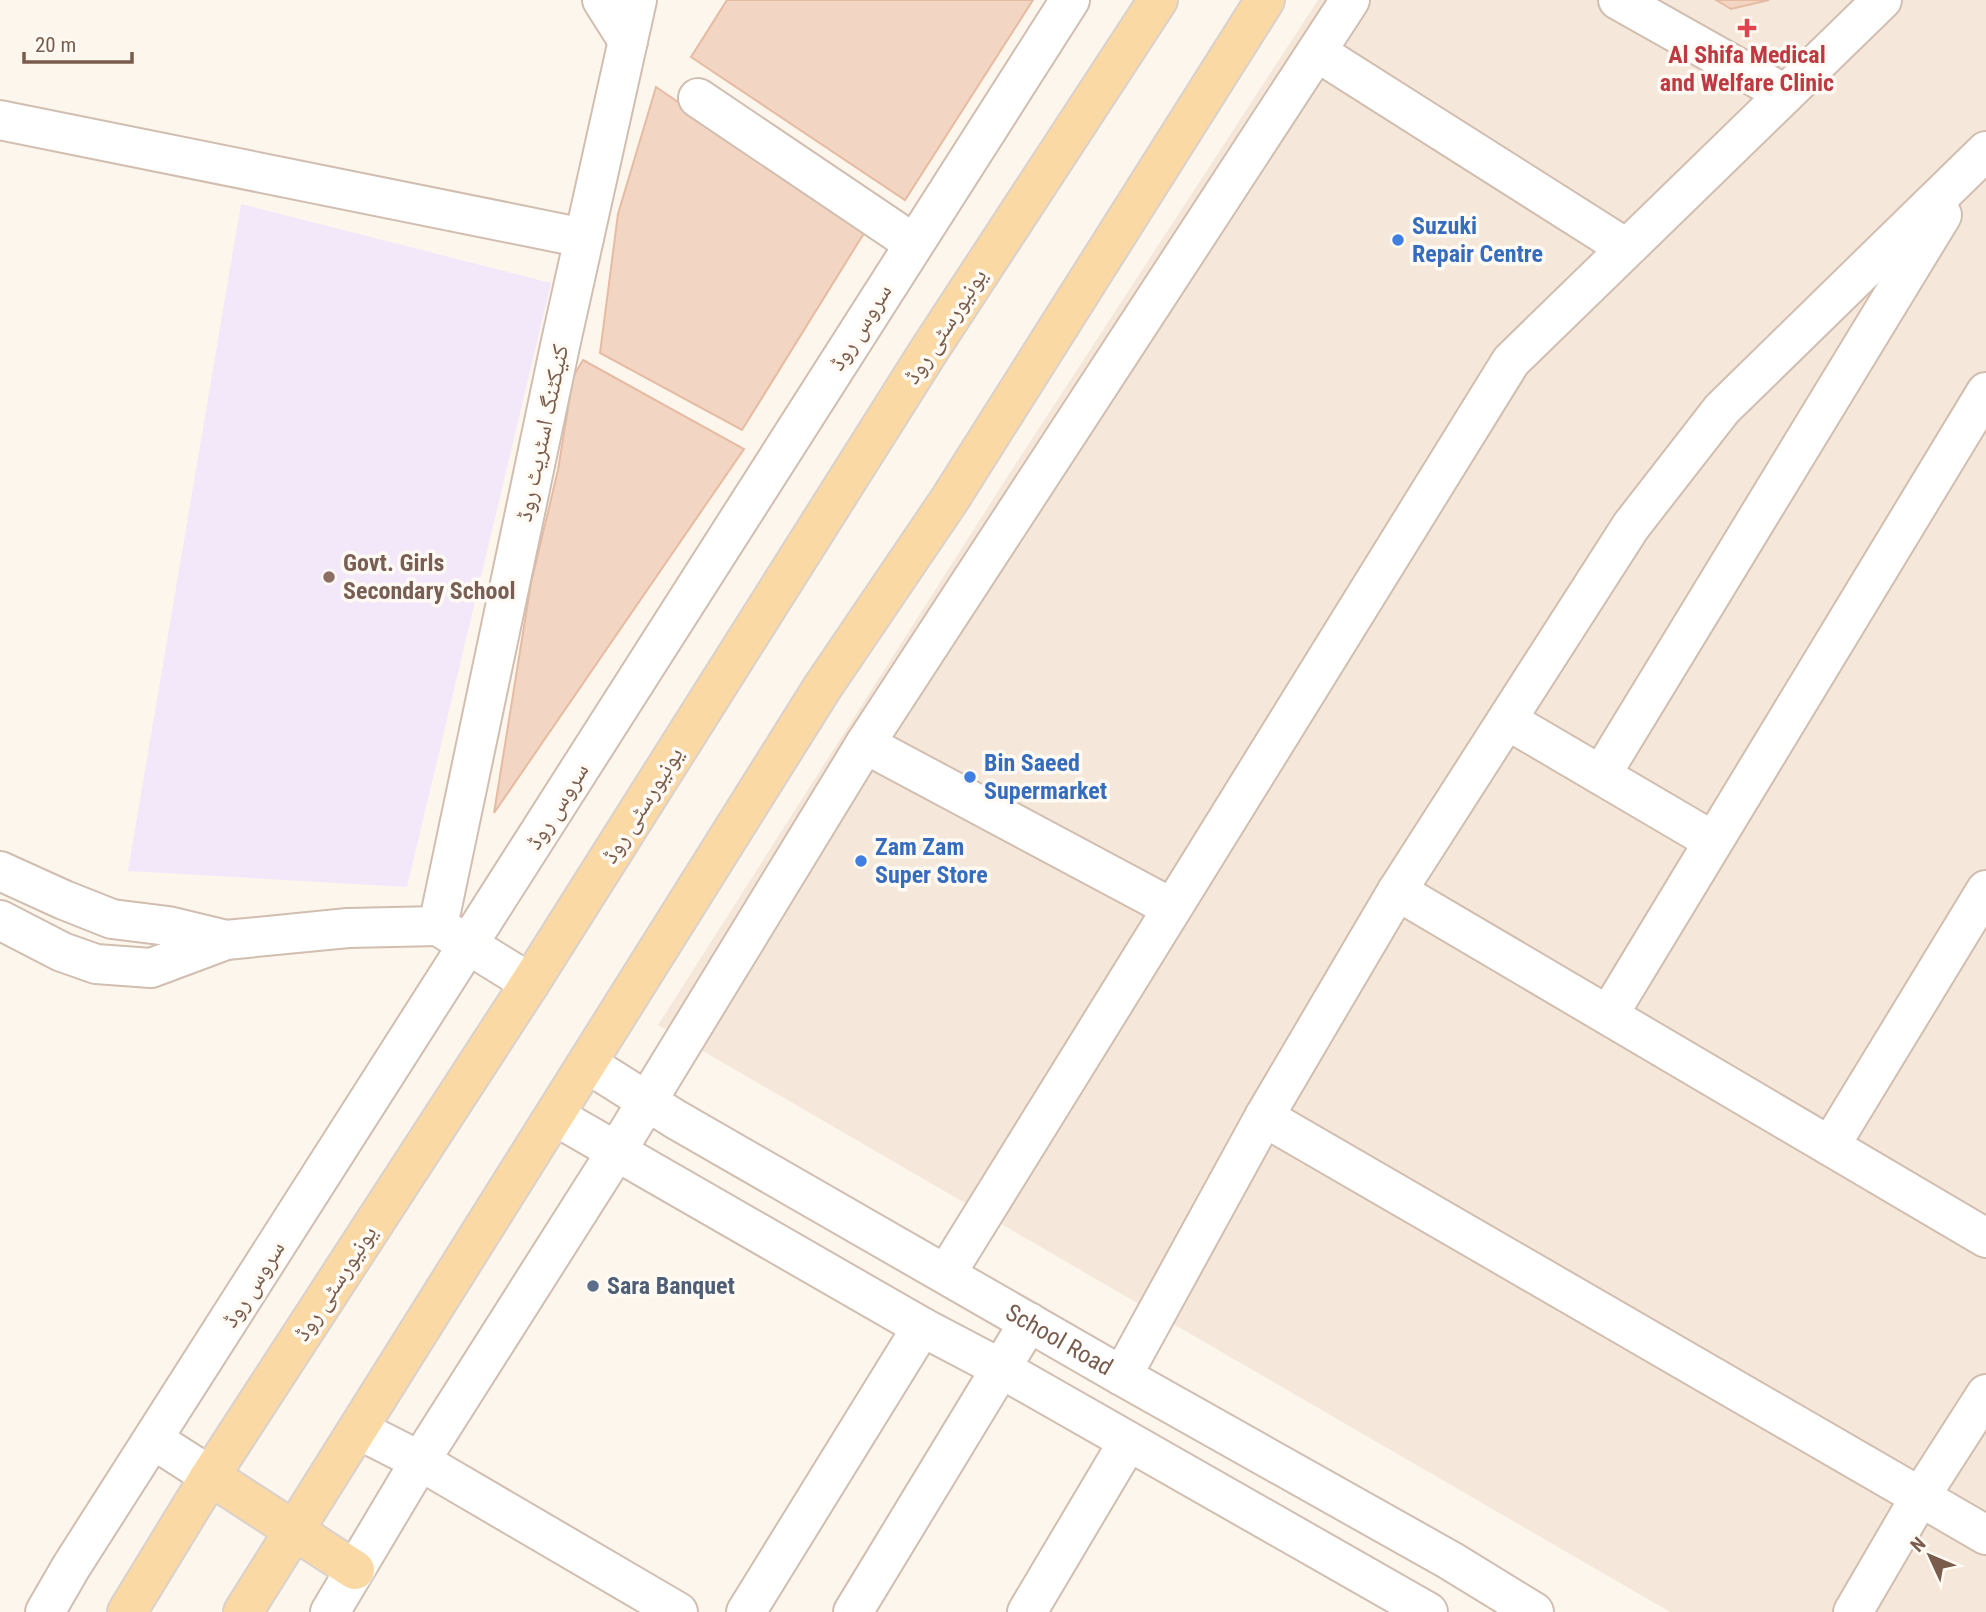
<svg xmlns="http://www.w3.org/2000/svg" width="1986" height="1612" viewBox="0 0 1986 1612" font-family="'Roboto Condensed','Noto Naskh Arabic',sans-serif">
<style>
.residential{fill:#f5e8da}
.education{fill:#f3e8fa}
.building{fill:#f3d5c3;stroke:#e6bba3;stroke-width:2}
.lines{fill:none;stroke-linecap:round;stroke-linejoin:round}
.minor-casing{stroke:#d1beb0;stroke-width:42}
.major-casing{stroke:#dad1cd;stroke-width:42}
.minor{stroke:#fff;stroke-width:38}
.major{stroke:#fbd9a5;stroke-width:38}
.health-dot{fill:#e0444e;stroke:#fffaf3;stroke-width:2.5}
.shop-dot{fill:#3f7fe0;stroke:#fffaf3;stroke-width:2.5}
.education-dot{fill:#8d6e63;stroke:#fffaf3;stroke-width:2.5}
.service-dot{fill:#5c6f8a;stroke:#fffaf3;stroke-width:2.5}
.labels{text-anchor:middle;dominant-baseline:central;stroke-width:7;stroke-linejoin:round;paint-order:stroke}
.health-label{font-size:24px;font-weight:bold;fill:#be3a42;stroke:#fffaf3}
.shop-label{font-size:24px;font-weight:bold;fill:#366cbe;stroke:#fffaf3;text-anchor:start}
.street-label{font-size:24px;fill:#7a5c4d;stroke:#fffaf3}
.education-label{font-size:24px;font-weight:bold;fill:#785e54;stroke:#fffaf3;text-anchor:start}
.service-label{font-size:24px;font-weight:bold;fill:#4e5e75;stroke:#fffaf3;text-anchor:start}
</style>
<rect width="100%" height="100%" fill="#fdf6ec"/>
<!-- residential -->
<path class="residential" d="M1318,0H1986V1612H1670L658,1025L1004,482Z"/>
<!-- education -->
<path class="education" d="M241,204L551,283L407,887L128,871Z"/>
<!-- building -->
<path class="building" d="M727,0H1033L905,200L691,57Z
M1716,0H1769L1731,9Z
M656,87L866,230L742,430L600,353L618,214Z
M583,360L744,449L494,813L531,583L558,470L573,377Z"/>
<g class="lines">
<defs>
<g id="minor">
<path d="M602,0L628,41"/>
<path d="M1618,0L1785,94"/>
<path d="M1317,52L1626,248"/>
<path d="M698,98L913,243"/>
<path d="M0,120L584,238"/>
<path d="M1507,720L1713,841"/>
<path d="M865,744L1172,908"/>
<path d="M1601,775L1942,215"/>
<path d="M0,871L64,900L112,919L168,926L226,940"/>
<path d="M1397,891L1986,1238"/>
<path d="M0,920L62,952L96,964L151,968L226,940L348,928L438,926"/>
<path d="M530,983L438,926L560,346L637,0"/>
<path d="M1609,1014L1986,392"/>
<path id="s1" d="M588,1064L675,1119L1122,1376L1451,1561L1534,1612"/>
<path d="M555,1116L922,1327L1000,1368L1428,1612"/>
<path d="M1264,1117L1986,1535"/>
<path d="M1830,1146L1986,890"/>
<path d="M946,1274L1511,361L1882,0"/>
<path d="M1122,1376L1264,1117L1397,891L1631,526L1722,409L1986,151"/>
<path d="M359,1430L420,1461L678,1612"/>
<path d="M154,1440L210,1476"/>
<path d="M45,1612L71,1567L1070,0"/>
<path d="M330,1612L420,1461L616,1152L865,744L1350,0"/>
<path d="M746,1612L922,1327"/>
<path d="M853,1612L1029,1322"/>
<path d="M1027,1612L1128,1442"/>
<path d="M1853,1612L1920,1497L1986,1394"/>
</g>
<path id="major" d="M210,1476L355,1570
M127,1612L210,1476L530,983L928,352L1158,0
M243,1612L822,688L950,499L1265,0"/>
</defs>
<!-- minor casing -->
<use href="#minor" class="minor-casing"/>
<!-- major casing -->
<use href="#major" class="major-casing"/>
<!-- minor -->
<use href="#minor" class="minor"/>
<!-- major -->
<use href="#major" class="major"/>
</g>
<!-- markers -->
<path class="health-dot" d="M1743.5 17.5h7v7h7v7h-7v7h-7v-7h-7v-7h7z"/>
<g class="shop-dot">
<circle cx="1398" cy="240" r="7"/>
<circle cx="970" cy="777" r="7"/>
<circle cx="861" cy="861" r="7"/>
</g>
<circle class="education-dot" cx="329" cy="577" r="7"/>
<circle class="service-dot" cx="593" cy="1286" r="7"/>
<g class="labels">
<!-- health labels -->
<g class="health-label">
<text x="1747" y="55">Al Shifa Medical<tspan x="1747" dy="28">and Welfare Clinic</tspan></text>
</g>
<!-- shop labels -->
<g class="shop-label">
<text x="1412" y="226">Suzuki<tspan x="1412" dy="28">Repair Centre</tspan></text>
<text x="984" y="763">Bin Saeed<tspan x="984" dy="28">Supermarket</tspan></text>
<text x="875" y="847">Zam Zam<tspan x="875" dy="28">Super Store</tspan></text>
</g>
<!-- street labels -->
<g class="street-label">
<text transform="translate(945 326) rotate(-57)">یونیورسٹی روڈ</text>
<text transform="translate(860 327) rotate(-58)">سروس روڈ</text>
<text transform="translate(542 433) rotate(-78)">کنیکٹنگ اسٹریٹ روڈ</text>
<text transform="translate(642 805) rotate(-58)">یونیورسٹی روڈ</text>
<text transform="translate(557 806) rotate(-58)">سروس روڈ</text>
<text transform="translate(335 1283) rotate(-57)">یونیورسٹی روڈ</text>
<text transform="translate(253 1284) rotate(-58)">سروس روڈ</text>
<text stroke="none"><textPath href="#s1" startOffset="546">School Road</textPath></text>
</g>
<!-- education labels -->
<g class="education-label">
<text x="343" y="563">Govt. Girls<tspan x="343" dy="28">Secondary School</tspan></text>
</g>
<!-- service labels -->
<g class="service-label">
<text x="607" y="1286">Sara Banquet</text>
</g>
</g>
<!-- north arrow -->
<g transform="translate(1930 1556) rotate(314)" stroke="#fffaf3" stroke-width="5" paint-order="stroke">
<path d="M0-5L12 26L0 18L-12 26Z" fill="#7a5c4d"/>
<text y="-10" font-size="19" font-weight="bold" text-anchor="middle" fill="#7a5c4d">N</text>
</g>
<!-- scale -->
<path d="M24 52v10h108v-10" fill="none" stroke="#7a5c4d" stroke-width="3.5"/>
<text x="35" y="52" font-size="21" fill="#7a5c4d" stroke="#fffaf3" stroke-width="5" paint-order="stroke">20 m</text>
</svg>
